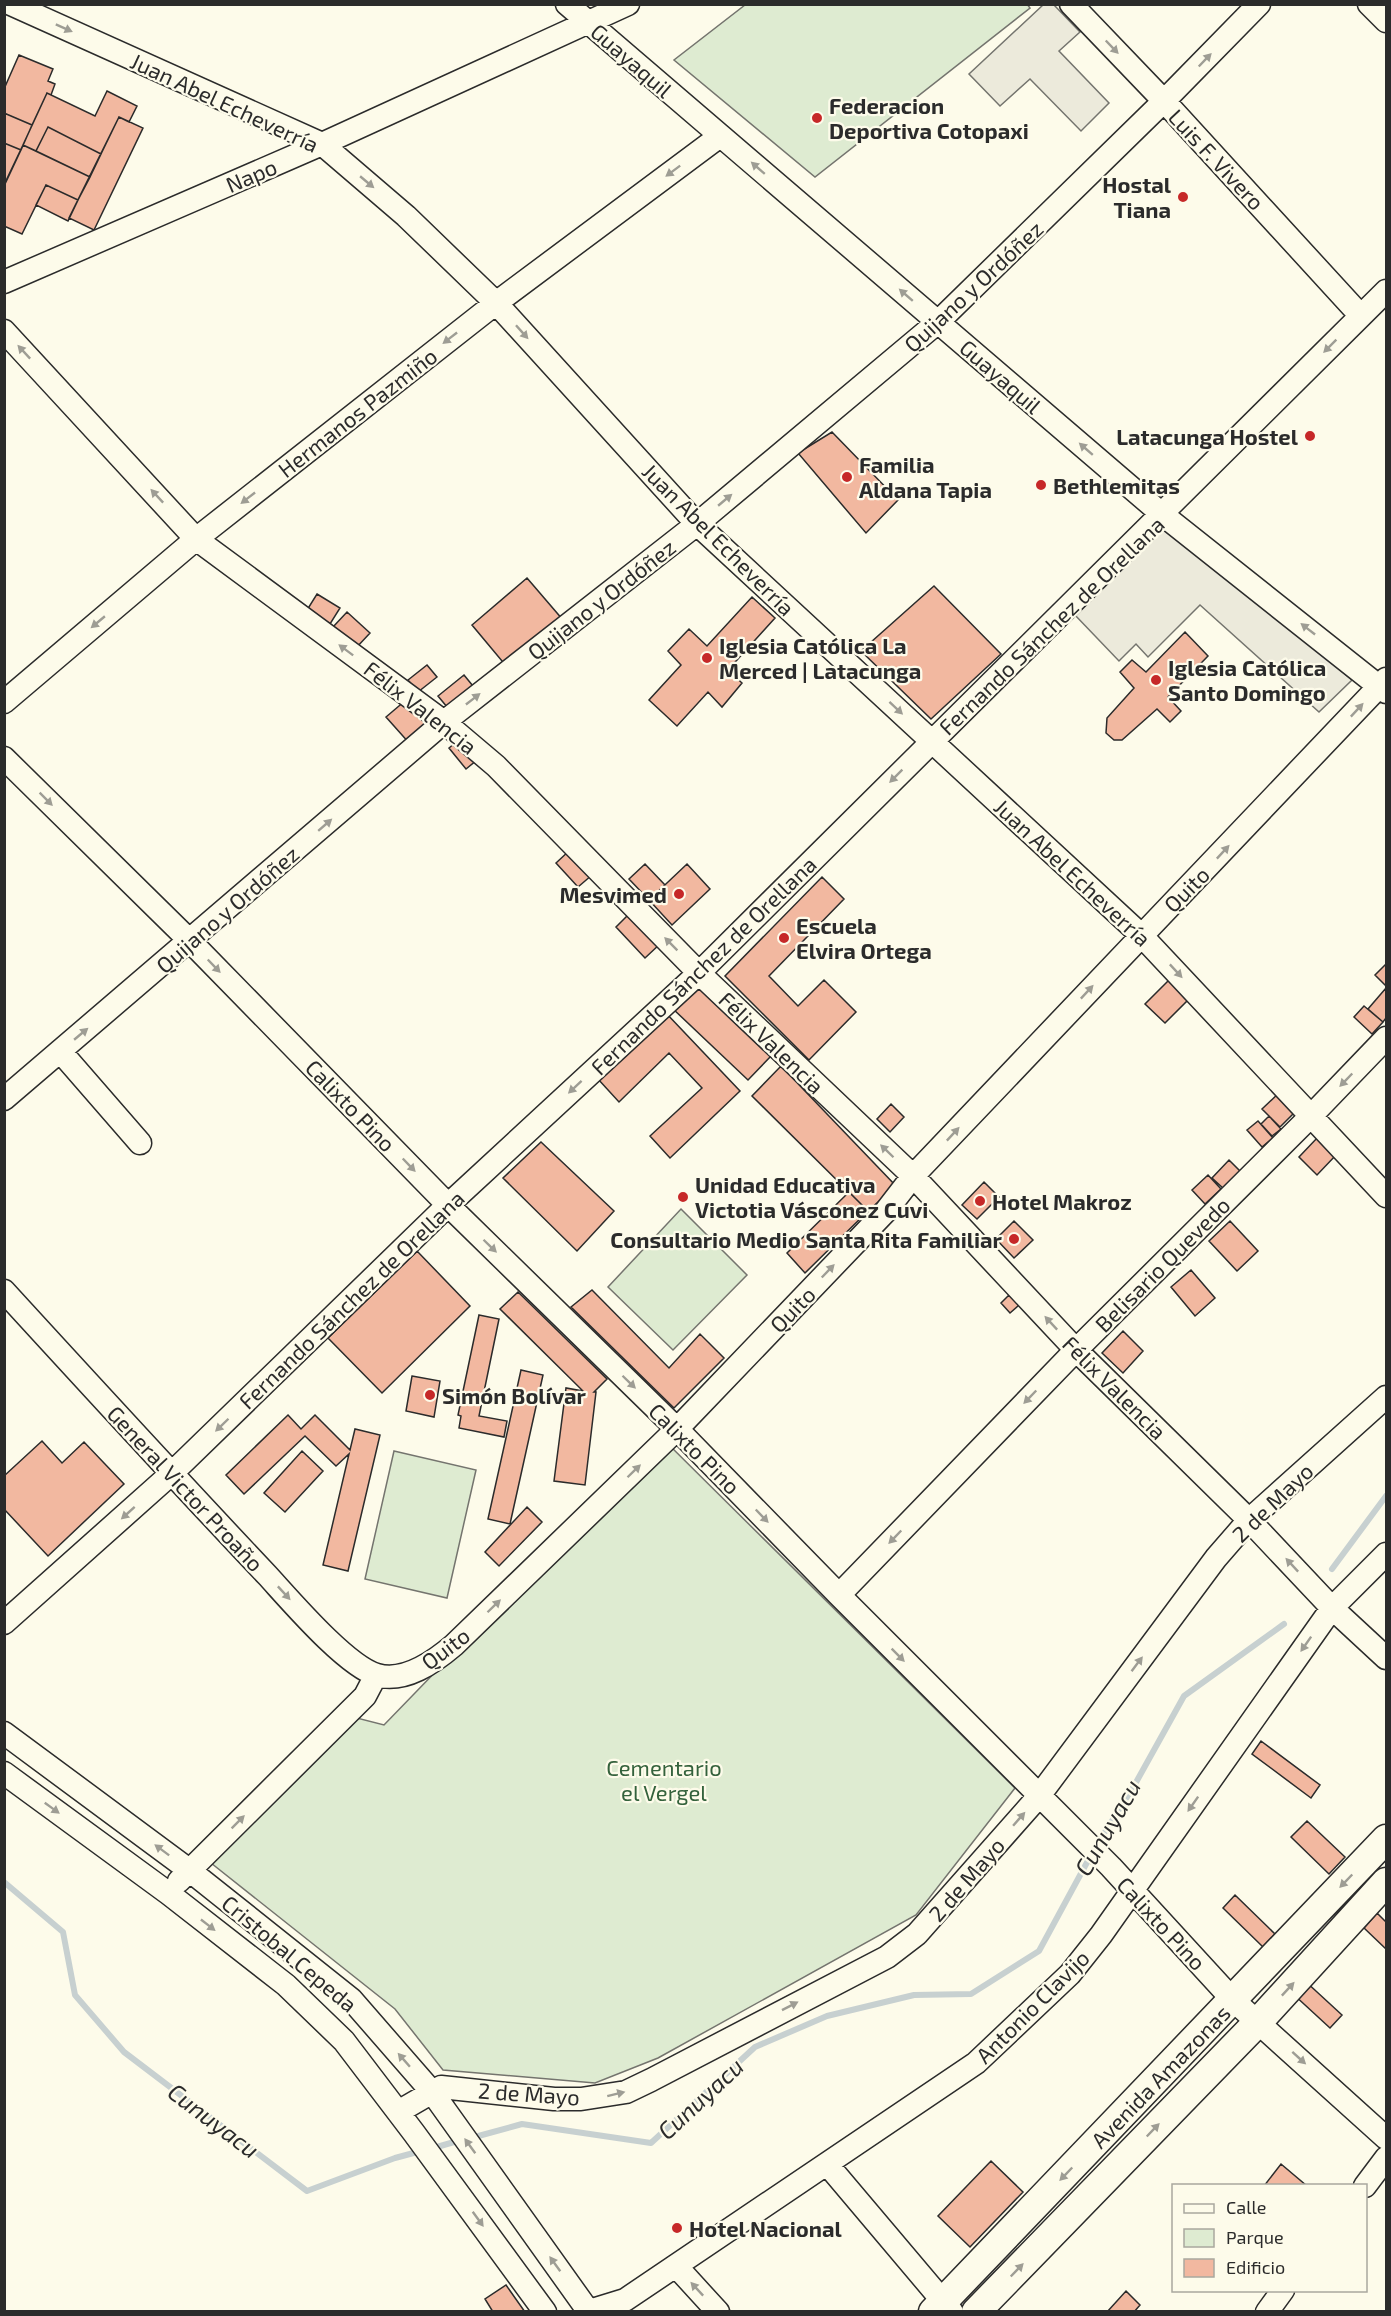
<svg xmlns="http://www.w3.org/2000/svg" width="1391" height="2316" viewBox="0 0 1391 2316" font-family="'Exo 2',sans-serif">
<style>
.green{fill:#deebd1;stroke:#74746e;stroke-width:1.5}
.parking{fill:#eceadb;stroke:#74746e;stroke-width:1.5}
.lines{fill:none;stroke-linecap:round;stroke-linejoin:round}
.stream{stroke:#c7d0d0;stroke-width:6}
.building{fill:#f2b8a0;stroke:#2b2b2b;stroke-width:1.5}
.minor-casing{stroke:#2b2b2b;stroke-width:25}
.major-casing{stroke:#2b2b2b;stroke-width:31}
.minor{stroke:#fdfbea;stroke-width:22}
.major{stroke:#fdfbea;stroke-width:28}
.oneway{fill:#9e9d94}
.poi-dot{fill:#c62828;stroke:#fdfbea;stroke-width:2}
.labels{text-anchor:middle;dominant-baseline:central;stroke-width:4.5;stroke-linejoin:round;paint-order:stroke}
.street-label{font-size:22px;fill:#2b2b2b;stroke:#fdfbea}
.poi-label{font-size:22px;font-weight:bold;fill:#2b2b2b;stroke:#fdfbea;text-anchor:start}
.park-label{font-size:22px;fill:#34623c;stroke:#fdfbea}
.water-label{font-size:24px;font-style:italic;fill:#2b2b2b;stroke:#fdfbea}
</style>
<rect width="100%" height="100%" fill="#fdfbea"/>
<!-- green -->
<path class="green" d="M1027,4L1030,8L815,177L674,60L745,5Z
M681,1209L747,1275L673,1350L608,1287Z
M662,1438L1015,1788L916,1915L658,2058L595,2083L443,2070L395,2009L211,1863L357,1718L384,1725Z
M394,1451L476,1470L447,1598L365,1579Z"/>
<!-- parking -->
<path class="parking" d="M1043,5H1054L1080,32L1059,51L1109,103L1081,131L1030,79L1000,106L969,74Z
M1165,524L1352,680L1319,712L1200,605L1148,657L1136,644L1119,661L1074,614Z"/>
<g class="lines">
<!-- stream -->
<path class="stream" d="M1332,1569L1386,1496
M1096,1846L1134,1786L1184,1696L1284,1624
M4,1882L63,1932L75,1995L124,2052L307,2191L395,2158L421,2151
M471,2138L522,2124L651,2143L755,2047L827,2016L914,1995L971,1994L1039,1951L1091,1855
M430,2149L461,2140"/>
</g>
<!-- building -->
<path class="building" d="M19,55L53,69L48,81L55,84L51,95L47,93L32,125L4,113V89Z
M107,91L137,106L129,122L119,117L101,154L48,127L36,151L23,145L47,93L95,116Z
M4,113L32,125L21,150L4,143Z
M119,117L143,128L94,230L69,218Z
M48,127L101,154L90,177L36,151Z
M4,143L21,150L5,184H4Z
M23,145L90,177L78,200L46,185L22,234L4,226V185Z
M46,185L78,200L68,221L36,205Z
M832,432L898,500L866,533L798,453Z
M527,578L563,620L507,667L472,625Z
M934,586L1001,654L931,719L861,651Z
M317,594L340,608L330,624L307,610Z
M752,597L775,618L728,670L742,683L722,707L708,692L677,726L649,700L681,665L668,651L689,629L707,646Z
M347,612L370,633L356,648L333,627Z
M1185,632L1208,656L1168,697L1181,711L1170,722L1157,709L1122,740H1114L1106,733L1107,718L1134,688L1120,672L1132,660L1146,672Z
M427,665L437,677L418,692L408,680Z
M464,675L477,691L452,713L438,696Z
M406,700L429,727L410,744L386,717Z
M460,739L477,760L466,769L449,748Z
M570,850L592,875L578,887L556,863Z
M645,864L665,885L649,900L629,879Z
M687,864L710,889L672,925L649,900Z
M822,877L844,899L769,976L798,1006L824,980L856,1012L809,1060L725,976Z
M631,912L661,943L645,958L616,927Z
M1386,964V986L1375,975Z
M698,980L771,1056L748,1080L671,1007Z
M1169,980L1189,999L1165,1023L1145,1004Z
M1386,988V1018L1383,1022L1368,1009Z
M1364,1006L1383,1022L1372,1034L1354,1017Z
M665,1012L740,1091L670,1158L650,1136L702,1088L669,1053L619,1102L598,1079Z
M781,1066L896,1186L868,1211L752,1096Z
M1280,1092L1298,1109L1280,1127L1262,1109Z
M891,1104L904,1117L890,1132L877,1119Z
M1269,1116L1281,1129L1272,1136L1261,1124Z
M1258,1121L1273,1138L1262,1147L1247,1130Z
M1318,1137L1336,1155L1317,1175L1299,1157Z
M541,1142L614,1211L577,1251L503,1178Z
M1229,1160L1241,1172L1224,1189L1212,1178Z
M1208,1175L1221,1189L1205,1204L1192,1190Z
M984,1182L999,1197L977,1219L962,1205Z
M849,1192L868,1211L805,1273L787,1253Z
M1014,1221L1033,1240L1014,1258L996,1239Z
M1230,1221L1258,1251L1237,1271L1209,1241Z
M417,1251L470,1306L382,1393L328,1338Z
M1191,1270L1215,1298L1195,1316L1171,1287Z
M592,1290L669,1368L700,1334L724,1358L674,1408L571,1307Z
M518,1292L607,1379L594,1392H596L585,1485L554,1481L566,1388L583,1391L500,1309Z
M1009,1295L1019,1305L1010,1313L1001,1303Z
M479,1315L499,1319L479,1416L507,1421L504,1437L459,1428L461,1416L458,1415Z
M1123,1331L1143,1351L1123,1373L1102,1353Z
M521,1370L543,1375L510,1524L488,1519Z
M412,1376L440,1381L434,1417L406,1411Z
M288,1415L301,1429L315,1415L350,1450L355,1429L380,1435L348,1571L323,1565L349,1454L336,1466L305,1436L244,1494L226,1475Z
M42,1441L62,1463L84,1442L124,1484L48,1556L4,1509V1476Z
M302,1451L323,1471L285,1512L264,1493Z
M527,1507L542,1522L499,1566L485,1552Z
M1261,1741L1320,1785L1311,1798L1252,1754Z
M1307,1821L1345,1857L1329,1874L1291,1837Z
M1235,1895L1275,1934L1263,1947L1223,1908Z
M1377,1913L1386,1922V1949L1364,1928Z
M1304,1980L1342,2015L1330,2028L1292,1993Z
M991,2161L1023,2192L970,2247L938,2216Z
M1281,2164L1307,2186H1264Z
M506,2285L525,2312H493L485,2299Z
M1126,2291L1140,2305L1134,2312H1107Z"/>
<g class="lines">
<defs>
<path id="minor" d="M11,4L322,144L406,216L496,303L697,524L1141,935L1386,1196
M567,4L1163,515L1386,692
M1071,4L1164,101L1360,315
M1369,4L1386,21
M4,282L322,144L628,4
M4,331L196,539L444,722L496,766L699,973L913,1176L1076,1350L1249,1520L1332,1608L1386,1658
M4,702L196,539L496,303L720,136
M4,758L190,941L448,1205L677,1429L839,1595L1111,1867L1233,2000L1386,2138
M60,1051L140,1143
M4,1099L444,722L697,524L938,322L1164,101L1259,4
M4,1291C91,1386 178,1481 267,1575C290,1600 346,1666 377,1675C405,1683 434,1662 454,1645L677,1429L886,1211L913,1176L1386,679
M839,1595L1076,1350L1312,1115L1386,1038
M4,1623L171,1474L448,1205L699,973L1386,291
M4,1733L189,1870L351,1999L432,2092L589,2312
M4,1773L168,1893L286,1985L344,2041L414,2133L545,2312
M179,1881L365,1696L376,1675
M398,2112L441,2087L554,2099H581L626,2092L651,2080L887,1957L917,1934L1039,1796L1216,1558L1249,1520L1386,1397
M827,2164L952,2312
M1365,2186L1386,2158
M676,2266L718,2312
M586,2312L625,2300L976,2063L1070,1974L1101,1935L1332,1608L1386,1554
M1267,2312L1283,2290"/>
<path id="major" d="M933,2312L1386,1839
M976,2312L1259,2021L1386,1882"/>
</defs>
<!-- minor casing -->
<use href="#minor" class="minor-casing"/>
<!-- major casing -->
<use href="#major" class="major-casing"/>
<!-- minor -->
<use href="#minor" class="minor"/>
<!-- major -->
<use href="#major" class="major"/>
</g>
<!-- one-way arrows -->
<defs><path id="oneway-solid" d="M-6-.8H1V-3.2L6.5 0L1 3.2V.8H-6Z" transform="scale(1.5)"/></defs>
<g class="oneway">
<use href="#oneway-solid" transform="translate(64 28) rotate(24)"/>
<use href="#oneway-solid" transform="translate(1112 47) rotate(46)"/>
<use href="#oneway-solid" transform="translate(1205 60) rotate(-46)"/>
<use href="#oneway-solid" transform="translate(758 168) rotate(-139)"/>
<use href="#oneway-solid" transform="translate(673 171) rotate(143)"/>
<use href="#oneway-solid" transform="translate(367 182) rotate(40)"/>
<use href="#oneway-solid" transform="translate(906 295) rotate(-139)"/>
<use href="#oneway-solid" transform="translate(522 332) rotate(48)"/>
<use href="#oneway-solid" transform="translate(450 338) rotate(142)"/>
<use href="#oneway-solid" transform="translate(1330 346) rotate(135)"/>
<use href="#oneway-solid" transform="translate(24 352) rotate(-133)"/>
<use href="#oneway-solid" transform="translate(1086 449) rotate(-139)"/>
<use href="#oneway-solid" transform="translate(157 496) rotate(-133)"/>
<use href="#oneway-solid" transform="translate(248 498) rotate(142)"/>
<use href="#oneway-solid" transform="translate(725 500) rotate(-40)"/>
<use href="#oneway-solid" transform="translate(98 622) rotate(140)"/>
<use href="#oneway-solid" transform="translate(1308 629) rotate(-142)"/>
<use href="#oneway-solid" transform="translate(346 650) rotate(-143)"/>
<use href="#oneway-solid" transform="translate(473 699) rotate(-38)"/>
<use href="#oneway-solid" transform="translate(896 708) rotate(43)"/>
<use href="#oneway-solid" transform="translate(1357 710) rotate(-47)"/>
<use href="#oneway-solid" transform="translate(896 776) rotate(135)"/>
<use href="#oneway-solid" transform="translate(46 799) rotate(45)"/>
<use href="#oneway-solid" transform="translate(325 825) rotate(-41)"/>
<use href="#oneway-solid" transform="translate(1223 852) rotate(-47)"/>
<use href="#oneway-solid" transform="translate(671 944) rotate(-135)"/>
<use href="#oneway-solid" transform="translate(214 966) rotate(46)"/>
<use href="#oneway-solid" transform="translate(1176 971) rotate(47)"/>
<use href="#oneway-solid" transform="translate(1087 992) rotate(-47)"/>
<use href="#oneway-solid" transform="translate(81 1034) rotate(-40)"/>
<use href="#oneway-solid" transform="translate(1346 1080) rotate(134)"/>
<use href="#oneway-solid" transform="translate(575 1087) rotate(137)"/>
<use href="#oneway-solid" transform="translate(953 1134) rotate(-47)"/>
<use href="#oneway-solid" transform="translate(887 1151) rotate(-136)"/>
<use href="#oneway-solid" transform="translate(409 1165) rotate(46)"/>
<use href="#oneway-solid" transform="translate(490 1246) rotate(44)"/>
<use href="#oneway-solid" transform="translate(828 1271) rotate(-46)"/>
<use href="#oneway-solid" transform="translate(1051 1323) rotate(-133)"/>
<use href="#oneway-solid" transform="translate(629 1382) rotate(44)"/>
<use href="#oneway-solid" transform="translate(1030 1397) rotate(134)"/>
<use href="#oneway-solid" transform="translate(222 1425) rotate(136)"/>
<use href="#oneway-solid" transform="translate(634 1471) rotate(-44)"/>
<use href="#oneway-solid" transform="translate(128 1513) rotate(138)"/>
<use href="#oneway-solid" transform="translate(762 1516) rotate(46)"/>
<use href="#oneway-solid" transform="translate(895 1537) rotate(134)"/>
<use href="#oneway-solid" transform="translate(1292 1565) rotate(-133)"/>
<use href="#oneway-solid" transform="translate(284 1593) rotate(47)"/>
<use href="#oneway-solid" transform="translate(494 1606) rotate(-44)"/>
<use href="#oneway-solid" transform="translate(1306 1644) rotate(125)"/>
<use href="#oneway-solid" transform="translate(898 1655) rotate(45)"/>
<use href="#oneway-solid" transform="translate(1137 1664) rotate(-53)"/>
<use href="#oneway-solid" transform="translate(1193 1804) rotate(125)"/>
<use href="#oneway-solid" transform="translate(52 1808) rotate(36)"/>
<use href="#oneway-solid" transform="translate(1019 1819) rotate(-49)"/>
<use href="#oneway-solid" transform="translate(238 1822) rotate(-45)"/>
<use href="#oneway-solid" transform="translate(162 1850) rotate(-143)"/>
<use href="#oneway-solid" transform="translate(1346 1881) rotate(134)"/>
<use href="#oneway-solid" transform="translate(208 1925) rotate(38)"/>
<use href="#oneway-solid" transform="translate(1288 1989) rotate(-47)"/>
<use href="#oneway-solid" transform="translate(790 2006) rotate(-27)"/>
<use href="#oneway-solid" transform="translate(1299 2058) rotate(42)"/>
<use href="#oneway-solid" transform="translate(404 2060) rotate(-131)"/>
<use href="#oneway-solid" transform="translate(616 2094) rotate(-14)"/>
<use href="#oneway-solid" transform="translate(1153 2130) rotate(-46)"/>
<use href="#oneway-solid" transform="translate(470 2146) rotate(-126)"/>
<use href="#oneway-solid" transform="translate(1066 2174) rotate(134)"/>
<use href="#oneway-solid" transform="translate(478 2219) rotate(54)"/>
<use href="#oneway-solid" transform="translate(555 2264) rotate(-126)"/>
<use href="#oneway-solid" transform="translate(1017 2270) rotate(-46)"/>
<use href="#oneway-solid" transform="translate(697 2289) rotate(-133)"/>
</g>
<!-- markers -->
<g class="poi-dot">
<circle cx="817" cy="118" r="6"/>
<circle cx="1183" cy="197" r="6"/>
<circle cx="1310" cy="436" r="6"/>
<circle cx="847" cy="477" r="6"/>
<circle cx="1041" cy="485" r="6"/>
<circle cx="707" cy="658" r="6"/>
<circle cx="1156" cy="680" r="6"/>
<circle cx="679" cy="894" r="6"/>
<circle cx="784" cy="938" r="6"/>
<circle cx="683" cy="1197" r="6"/>
<circle cx="980" cy="1201" r="6"/>
<circle cx="1014" cy="1239" r="6"/>
<circle cx="430" cy="1395" r="6"/>
<circle cx="677" cy="2228" r="6"/>
</g>
<g class="labels">
<!-- street labels -->
<g class="street-label">
<text transform="translate(632 60) rotate(41)">Guayaquil</text>
<text transform="translate(225 102) rotate(25)">Juan Abel Echeverría</text>
<text transform="translate(1217 159) rotate(47)">Luis F. Vivero</text>
<text transform="translate(251 175) rotate(-23)">Napo</text>
<text transform="translate(973 286) rotate(-43)">Quijano y Ordóñez</text>
<text transform="translate(1001 376) rotate(41)">Guayaquil</text>
<text transform="translate(357 412) rotate(-38)">Hermanos Pazmiño</text>
<text transform="translate(719 539) rotate(45)">Juan Abel Echeverría</text>
<text transform="translate(601 599) rotate(-38)">Quijano y Ordóñez</text>
<text transform="translate(1051 625) rotate(-44)">Fernando Sánchez de Orellana</text>
<text transform="translate(421 707) rotate(38)">Félix Valencia</text>
<text transform="translate(1073 872) rotate(43)">Juan Abel Echeverría</text>
<text transform="translate(1186 889) rotate(-45)">Quito</text>
<text transform="translate(227 909) rotate(-41)">Quijano y Ordóñez</text>
<text transform="translate(703 965) rotate(-44)">Fernando Sánchez de Orellana</text>
<text transform="translate(772 1042) rotate(44)">Félix Valencia</text>
<text transform="translate(351 1105) rotate(46)">Calixto Pino</text>
<text transform="translate(1162 1264) rotate(-45)">Belisario Quevedo</text>
<text transform="translate(351 1299) rotate(-44)">Fernando Sánchez de Orellana</text>
<text transform="translate(792 1309) rotate(-46)">Quito</text>
<text transform="translate(1115 1387) rotate(45)">Félix Valencia</text>
<text transform="translate(695 1448) rotate(45)">Calixto Pino</text>
<text transform="translate(186 1488) rotate(47)">General Victor Proaño</text>
<text transform="translate(1272 1502) rotate(-44)">2 de Mayo</text>
<text transform="translate(445 1648) rotate(-37)">Quito</text>
<text transform="translate(966 1879) rotate(-49)">2 de Mayo</text>
<text transform="translate(1162 1923) rotate(47)">Calixto Pino</text>
<text transform="translate(290 1953) rotate(40)">Cristobal Cepeda</text>
<text transform="translate(1032 2006) rotate(-45)">Antonio Clavijo</text>
<text transform="translate(1160 2076) rotate(-46)">Avenida Amazonas</text>
<text transform="translate(529 2093) rotate(4)">2 de Mayo</text>
</g>
<!-- poi labels -->
<g class="poi-label">
<text x="829" y="105">Federacion<tspan x="829" dy="25">Deportiva Cotopaxi</tspan></text>
<text x="1171" y="184" text-anchor="end">Hostal<tspan x="1171" dy="25">Tiana</tspan></text>
<text x="1298" y="436" text-anchor="end">Latacunga Hostel</text>
<text x="859" y="464">Familia<tspan x="859" dy="25">Aldana Tapia</tspan></text>
<text x="1053" y="485">Bethlemitas</text>
<text x="719" y="645">Iglesia Católica La<tspan x="719" dy="25">Merced | Latacunga</tspan></text>
<text x="1168" y="667">Iglesia Católica<tspan x="1168" dy="25">Santo Domingo</tspan></text>
<text x="667" y="894" text-anchor="end">Mesvimed</text>
<text x="796" y="925">Escuela<tspan x="796" dy="25">Elvira Ortega</tspan></text>
<text x="695" y="1184">Unidad Educativa<tspan x="695" dy="25">Victotia Vásconez Cuvi</tspan></text>
<text x="992" y="1201">Hotel Makroz</text>
<text x="1002" y="1239" text-anchor="end">Consultario Medio Santa Rita Familiar</text>
<text x="442" y="1395">Simón Bolívar</text>
<text x="689" y="2228">Hotel Nacional</text>
</g>
<!-- park labels -->
<g class="park-label">
<text x="664" y="1767">Cementario<tspan x="664" dy="25">el Vergel</tspan></text>
</g>
<!-- water labels -->
<g class="water-label">
<text transform="translate(1107 1827) rotate(-60)">Cunuyacu</text>
<text transform="translate(700 2098) rotate(-43)">Cunuyacu</text>
<text transform="translate(214 2120) rotate(37)">Cunuyacu</text>
</g>
</g>
<!-- border -->
<rect width="1391" height="2316" fill="none" stroke="#2b2b2b" stroke-width="12"/>
<!-- legend -->
<rect x="1172" y="2184" width="195" height="108" fill="#fdfbea" stroke="#a9a89e" stroke-width="1.5"/>
<rect x="1184" y="2204" width="30" height="9" fill="#fdfbea" stroke="#a9a89e" stroke-width="1.5"/>
<text x="1226" y="2214" font-size="18" fill="#2b2b2b">Calle</text>
<rect x="1184" y="2229" width="30" height="18" fill="#deebd1" stroke="#a9a89e" stroke-width="1.5"/>
<text x="1226" y="2244" font-size="18" fill="#2b2b2b">Parque</text>
<rect x="1184" y="2259" width="30" height="18" fill="#f2b8a0" stroke="#a9a89e" stroke-width="1.5"/>
<text x="1226" y="2274" font-size="18" fill="#2b2b2b">Edificio</text>
</svg>
